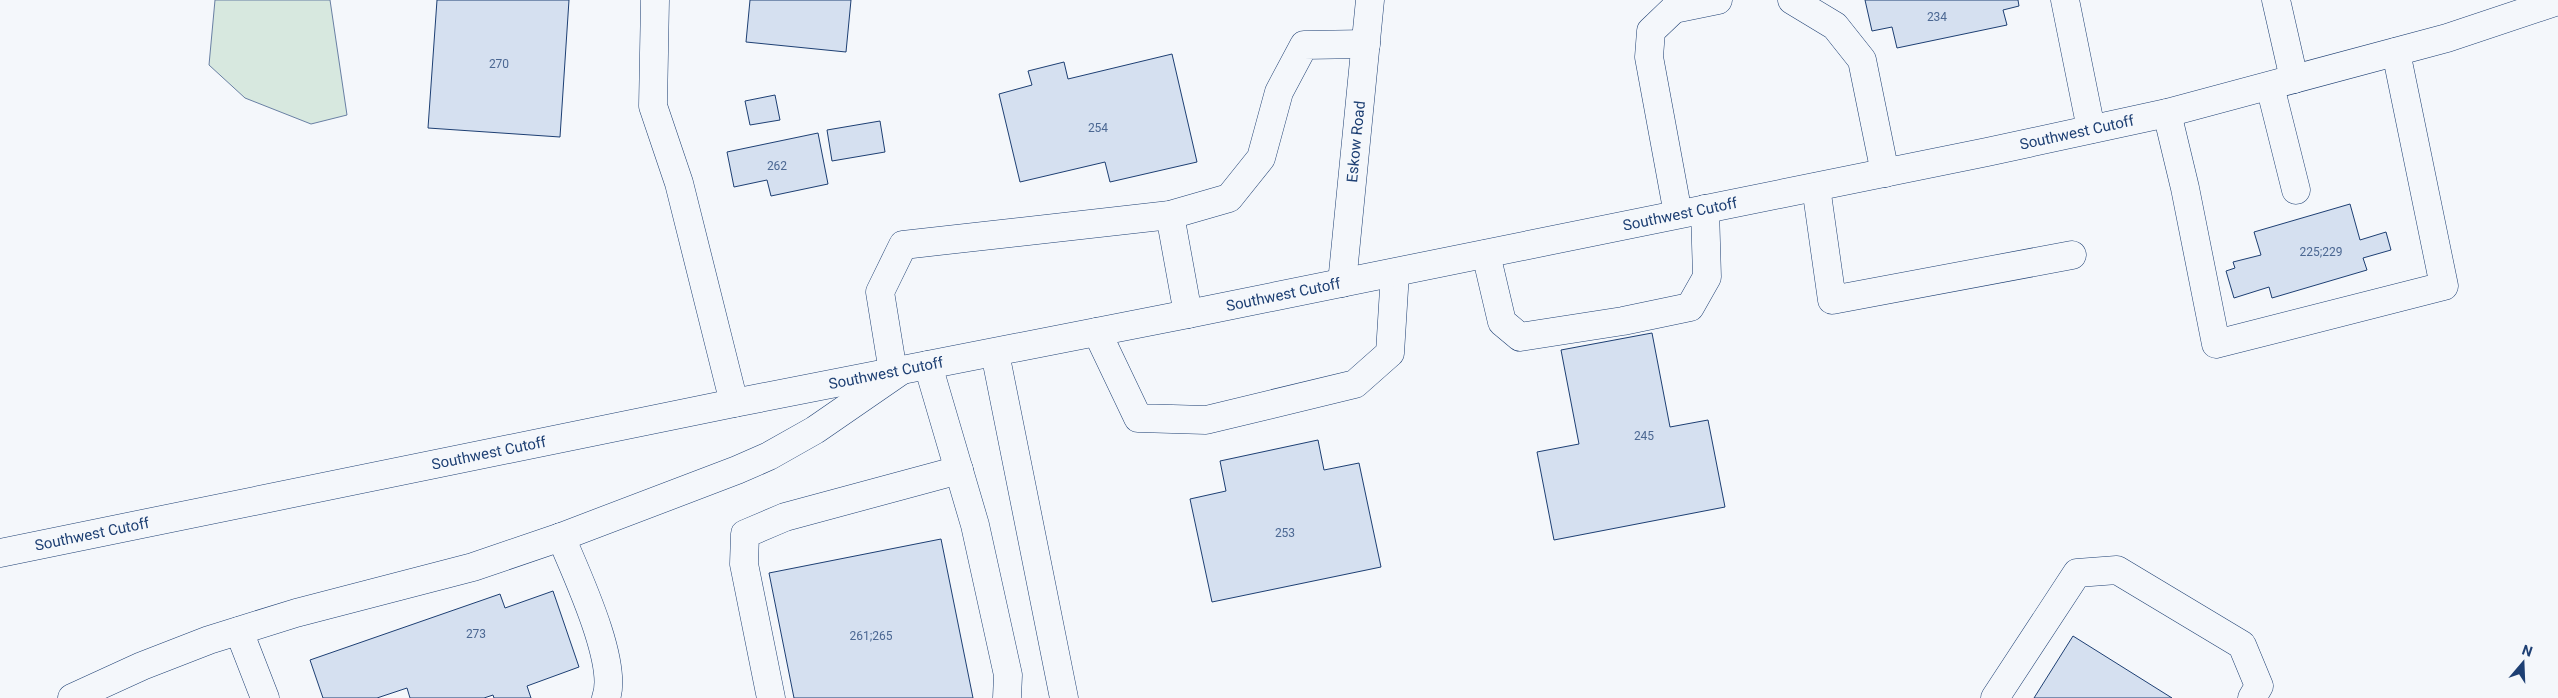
<svg xmlns="http://www.w3.org/2000/svg" width="2558" height="698" viewBox="0 0 2558 698" font-family="Roboto,sans-serif">
<style>
.green{fill:#d7e8df;stroke:#687fa3}
.building{fill:#d5e0f0;stroke:#1d3f73}
.lines{fill:none;stroke-linecap:round;stroke-linejoin:round}
.minor-casing{stroke:#1d3f73;stroke-width:29}
.major-casing{stroke:#1d3f73;stroke-width:29}
.minor{stroke:#f4f7fb;stroke-width:28}
.major{stroke:#f4f7fb;stroke-width:28}
.labels{text-anchor:middle;dominant-baseline:central;stroke-width:4;stroke-linejoin:round;paint-order:stroke}
.number-label{font-size:12px;fill:#4b6792}
.street-label{font-size:15px;fill:#1d3f73;stroke:#f4f7fb}
</style>
<rect width="100%" height="100%" fill="#f4f7fb"/>
<!-- green -->
<path class="green" d="M215,0H330L347,115L311,124L245,98L209,65Z"/>
<!-- building -->
<path class="building" d="M437,0H569L560,137L428,128Z
M750,0H851L846,52L746,42Z
M1865,0H2018L2019,6L2003,10L2007,25L1897,48L1892,27L1872,31Z
M1172,54L1197,162L1110,182L1105,162L1020,182L999,94L1032,85L1028,71L1064,62L1068,79Z
M775,95L780,120L750,125L745,101Z
M880,121L885,152L832,161L827,130Z
M818,133L828,184L771,196L767,180L734,187L727,152Z
M2350,204L2360,240L2386,232L2391,250L2363,258L2367,270L2272,298L2269,287L2234,298L2226,271L2235,268L2233,262L2261,255L2254,232Z
M1652,333L1670,427L1708,420L1725,507L1554,540L1537,452L1579,444L1561,350Z
M1318,440L1324,470L1359,463L1381,567L1212,602L1190,499L1226,491L1220,461Z
M941,539L973,698H794L769,573Z
M553,591L579,667L527,686L531,698H494L493,695L484,698H410L407,688L377,698H323L310,660L500,594L505,608Z
M2073,636L2172,698H2034Z"/>
<g class="lines">
<defs>
<g id="minor">
<path d="M655,0L653,106L679,183L734,403"/>
<path d="M1792,0L1835,26L1862,60L1885,173"/>
<path d="M2065,0L2091,129"/>
<path d="M2276,0L2294,79"/>
<path d="M2270,86L2296,190"/>
<path d="M2167,113L2185,188L2216,344L2444,286L2396,52"/>
<path d="M1816,187L1832,300L2072,255"/>
<path d="M1678,214L1649,57L1651,31L1674,9L1718,0"/>
<path d="M1170,215L1188,314"/>
<path d="M1486,254L1502,322L1520,337L1623,321L1690,307L1707,277L1705,209"/>
<path id="s1" d="M1342,283L1370,0"/>
<path d="M1097,332L1138,418L1206,420L1355,384L1390,353L1395,273"/>
<path d="M995,353L1064,698"/>
<path d="M928,365L975,525L1008,675L1007,698"/>
<path d="M893,372L880,292L903,245L1170,215L1229,198L1261,158L1279,92L1304,45L1366,44"/>
<path d="M561,537C575,571 619,663 606,698"/>
<path d="M239,631L265,698"/>
<path d="M72,698L142,666L209,640L296,613L473,567L561,537L737,470L769,456L815,430L902,370"/>
<path d="M771,698L744,564L745,534L785,517L959,470"/>
<path d="M1995,698L2077,573L2117,570L2242,645L2259,686L2252,698"/>
</g>
<g id="major">
<path id="s2" d="M0,553L734,403L1188,314L1987,152L2167,113L2447,38L2558,1"/>
</g>
</defs>
<!-- minor casing -->
<use href="#minor" class="minor-casing"/>
<!-- major casing -->
<use href="#major" class="major-casing"/>
<!-- minor -->
<use href="#minor" class="minor"/>
<!-- major -->
<use href="#major" class="major"/>
</g>
<g class="labels">
<!-- number labels -->
<g class="number-label">
<text x="1937" y="17">234</text>
<text x="499" y="64">270</text>
<text x="1098" y="128">254</text>
<text x="777" y="166">262</text>
<text x="2321" y="252">225;229</text>
<text x="1644" y="436">245</text>
<text x="1285" y="533">253</text>
<text x="476" y="634">273</text>
<text x="871" y="636">261;265</text>
</g>
<!-- street labels -->
<g class="street-label">
<text stroke="none"><textPath href="#s2" startOffset="2119">Southwest Cutoff</textPath></text>
<text stroke="none"><textPath href="#s1" startOffset="142">Eskow Road</textPath></text>
<text stroke="none"><textPath href="#s2" startOffset="1714">Southwest Cutoff</textPath></text>
<text stroke="none"><textPath href="#s2" startOffset="1309">Southwest Cutoff</textPath></text>
<text stroke="none"><textPath href="#s2" startOffset="904">Southwest Cutoff</textPath></text>
<text stroke="none"><textPath href="#s2" startOffset="499">Southwest Cutoff</textPath></text>
<text stroke="none"><textPath href="#s2" startOffset="94">Southwest Cutoff</textPath></text>
</g>
</g>
<!-- north arrow -->
<g transform="translate(2523 663) rotate(19)" stroke="#f4f7fb" stroke-width="4" paint-order="stroke">
<path d="M0-4L9 19L0 12L-9 19Z" fill="#1d3f73"/>
<text y="-8" font-size="14" font-weight="bold" text-anchor="middle" fill="#1d3f73">N</text>
</g>
</svg>
